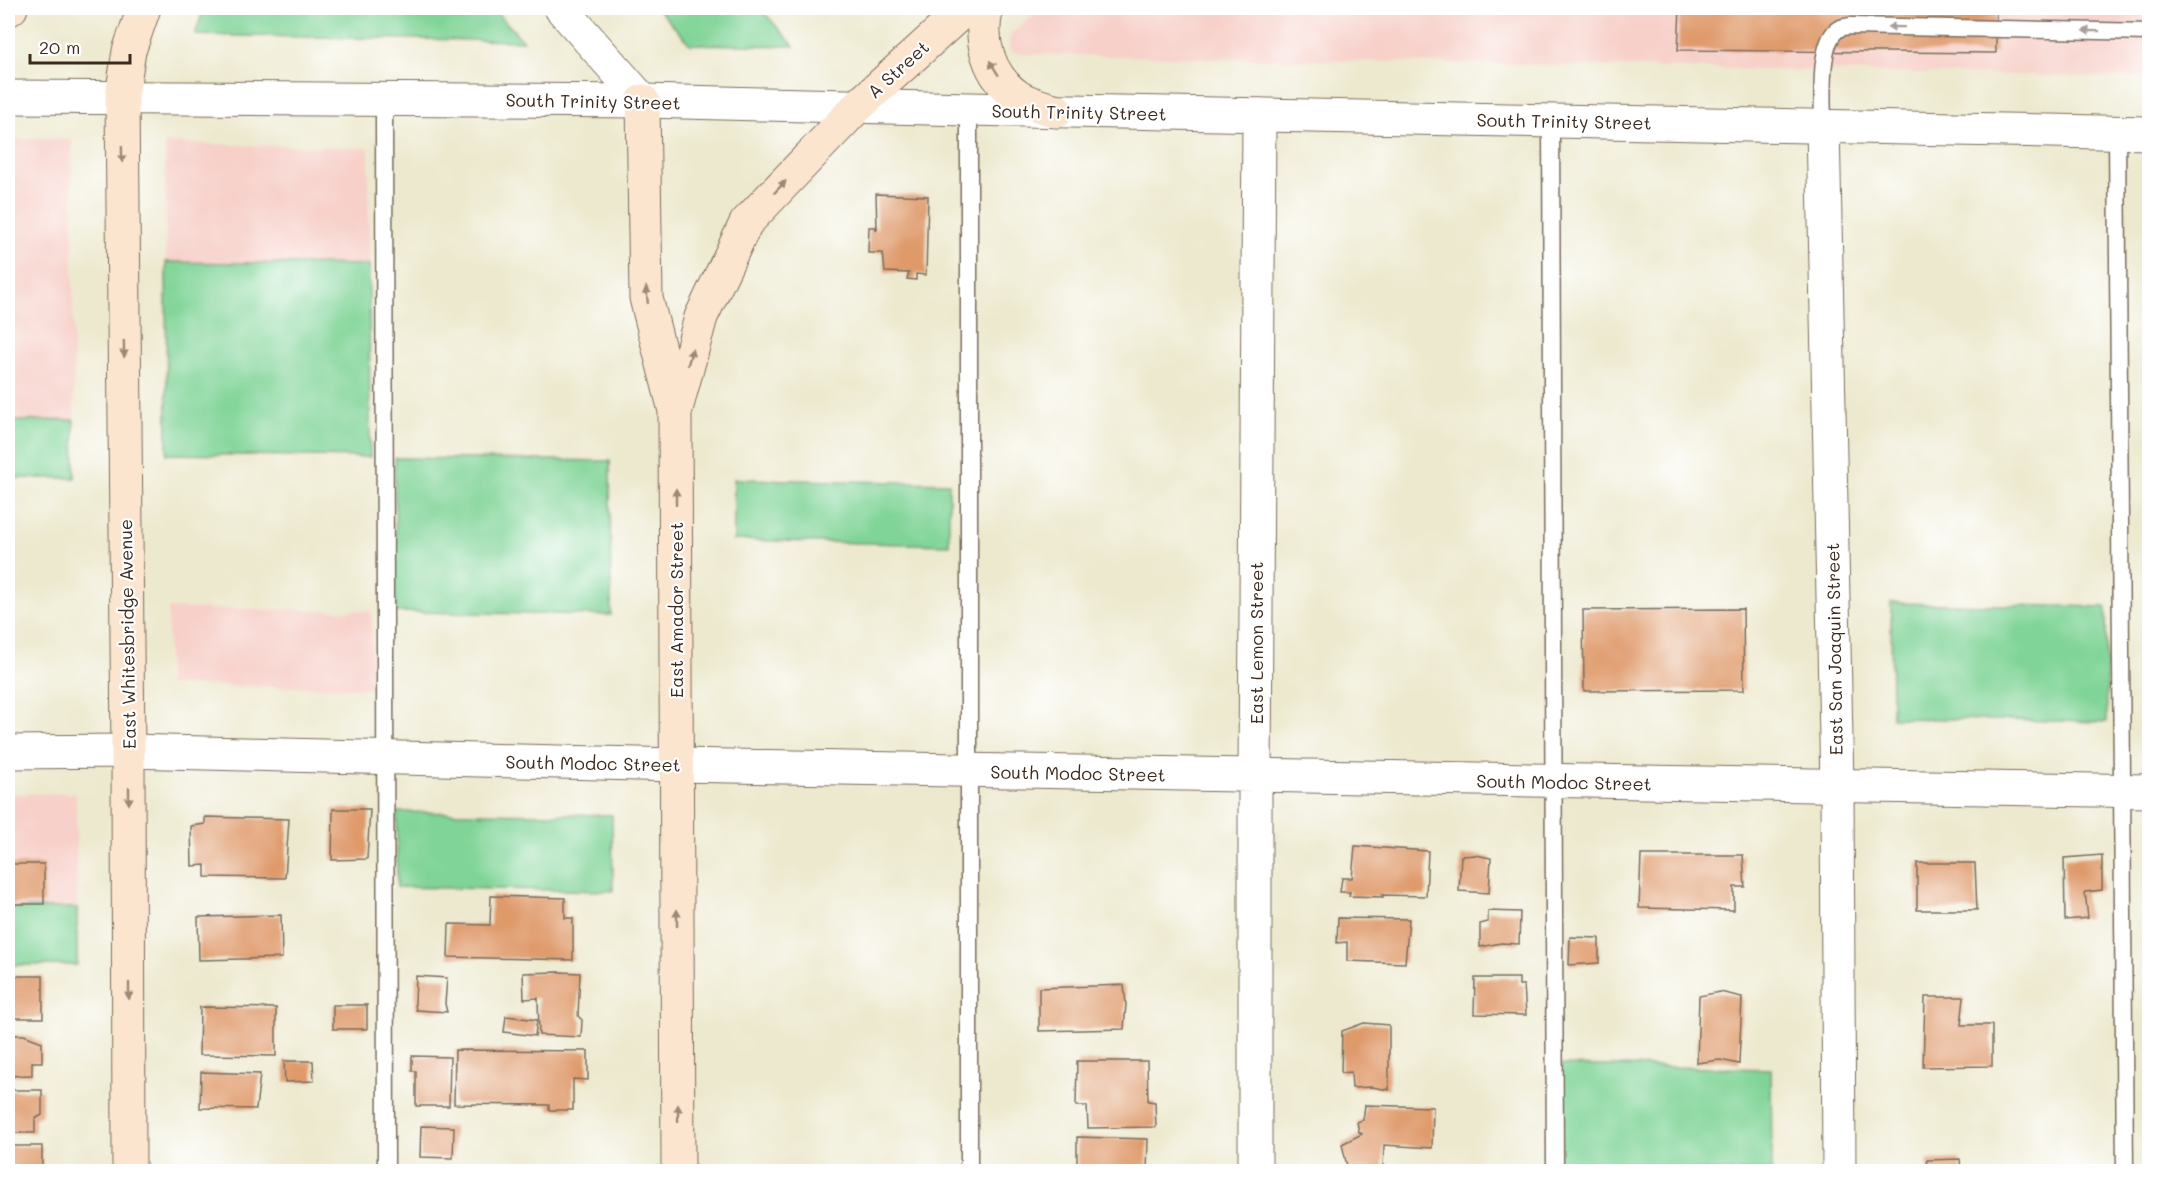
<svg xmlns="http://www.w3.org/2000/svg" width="2157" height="1179" viewBox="0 0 2157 1179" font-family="Mali,sans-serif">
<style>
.built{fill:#f7d0c9}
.green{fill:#80d497;stroke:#5e7f5a;stroke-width:1.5}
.building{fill:#df9a6b}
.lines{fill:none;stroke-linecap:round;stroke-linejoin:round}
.service-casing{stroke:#796d5c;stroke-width:19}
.minor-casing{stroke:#796d5c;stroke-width:35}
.tertiary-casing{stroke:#796d5c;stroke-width:35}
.secondary-casing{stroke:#796d5c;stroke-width:35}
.service{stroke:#fff;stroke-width:16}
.minor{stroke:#fff;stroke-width:33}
.tertiary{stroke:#fff;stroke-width:33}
.secondary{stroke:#fbe5cf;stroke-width:33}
.oneway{fill:#a79f9a}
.oneway2{fill:#9b8876}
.labels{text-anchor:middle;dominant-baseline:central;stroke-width:4.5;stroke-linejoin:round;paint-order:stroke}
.street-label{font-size:18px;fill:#3b2a1e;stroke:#fff}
</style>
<rect width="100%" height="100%" fill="#fff"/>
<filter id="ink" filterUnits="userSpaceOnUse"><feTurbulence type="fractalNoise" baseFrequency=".0167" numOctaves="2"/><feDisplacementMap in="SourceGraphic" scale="12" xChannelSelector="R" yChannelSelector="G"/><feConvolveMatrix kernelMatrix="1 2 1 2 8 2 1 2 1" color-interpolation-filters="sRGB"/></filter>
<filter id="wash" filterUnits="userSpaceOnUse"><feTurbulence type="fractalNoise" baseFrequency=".008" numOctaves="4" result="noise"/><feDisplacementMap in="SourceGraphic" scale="24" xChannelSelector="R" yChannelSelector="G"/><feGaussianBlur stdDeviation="1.35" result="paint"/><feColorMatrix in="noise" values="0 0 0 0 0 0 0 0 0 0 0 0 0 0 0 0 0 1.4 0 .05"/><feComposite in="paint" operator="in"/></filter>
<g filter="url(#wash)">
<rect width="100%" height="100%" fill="#ede9cf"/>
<!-- built -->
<path class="built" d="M1041,8H2150L2149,78L1020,54L1013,52L1009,46V39L1012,33Z
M72,139L74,420L8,421V140Z
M165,143L369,148V265L166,262Z
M168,608L372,611V688L168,685Z
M76,793L77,908H8V794Z"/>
<!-- green -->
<path class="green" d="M204,8H493L523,41L195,35Z
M657,8H760L794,46L690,44Z
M166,262L369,265L370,457L167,454Z
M74,420L75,478H8V421Z
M395,458L610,461L611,615L396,612Z
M734,479L949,483V545L734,540Z
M1891,603L2106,607L2107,722L1892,718Z
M397,812L612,815L613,891L397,887Z
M8,908H77V965H8Z
M1555,1065L1771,1069L1772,1171H1556Z"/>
<g id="blocks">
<!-- building -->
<path class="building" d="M1680,8H1996V53L1678,50Z
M876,194L928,196L926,275L916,274V280L907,279L909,273L885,272L883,253H868L869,227H876V231L877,229Z
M1743,609L1744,690L1584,691L1583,610Z
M333,809H370L367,859L332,860Z
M205,817L289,819L285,878L205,877V865L192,866L191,826L205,824Z
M1355,846L1428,851L1426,896L1382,895L1383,897L1349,896L1350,892H1340L1342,878H1352Z
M1476,855L1491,858L1489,893L1459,891L1461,856Z
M1641,855H1743L1745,887H1734V910L1639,908Z
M2102,855V890L2085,892L2088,918L2065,920L2064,858Z
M1917,863H1975L1977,910H1917Z
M8,864H44V904H8Z
M491,896L565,898V918H573V960L448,957L449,924L490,925Z
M1488,911L1520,912L1519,944L1501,943L1480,947V924L1488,922Z
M281,915L282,958L199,960L198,917Z
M1338,918L1409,919L1405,963L1347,961V942L1337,943Z
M1570,937L1599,938V963L1569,965Z
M559,972L580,973L578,1016L582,1020L581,1037L539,1035L538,998L524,999L523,973Z
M8,976H43V1018H8Z
M416,976L447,978L445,1004L447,1012L416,1010L415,1004Z
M1475,978H1519V985H1524L1526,1015L1474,1014Z
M1124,985L1126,1004L1124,1029L1039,1031V988Z
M1720,992L1742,997L1739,1064L1720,1060L1697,1063L1699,996Z
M1925,997H1964L1961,1025H1992V1066L1923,1067Z
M333,1005H367V1029H333Z
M200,1007L276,1008V1056L199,1055Z
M506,1016L537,1020L535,1036L504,1032Z
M1364,1023L1389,1025V1090L1372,1087L1352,1088L1351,1072L1341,1073L1342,1031Z
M8,1035H24L42,1042V1062H32V1075L8,1076Z
M455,1050L588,1051V1080L573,1079V1110H549V1105L454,1104Z
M412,1056L450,1057L449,1106H416V1071H412Z
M284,1061H313L314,1081L285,1082Z
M1077,1061H1147L1148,1101L1155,1102L1156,1127L1088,1128L1087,1106H1076Z
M201,1072L260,1074L256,1109L200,1108Z
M8,1090H42V1115L35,1119V1133H8Z
M1365,1105L1433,1107L1432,1148L1384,1145L1383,1168L1348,1171L1342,1144L1362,1134L1359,1132L1357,1122L1363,1120Z
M421,1126L454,1127L453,1158L420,1157Z
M1077,1137L1148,1139L1147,1172H1077Z
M8,1146H42V1172H8Z
M1960,1159L1961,1172H1928L1927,1160Z"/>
</g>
</g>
<g filter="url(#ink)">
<use href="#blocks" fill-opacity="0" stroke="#796d5c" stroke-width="1.5"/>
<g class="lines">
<defs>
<path id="service" d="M384,99L386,1172
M1551,121L1555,1172
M1823,126C1823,103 1818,45 1837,30C1840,27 1846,27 1850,26L2150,32
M2117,132L2125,1172
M969,1172V109"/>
<path id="minor" d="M561,8L643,101
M1823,126L1837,787L1839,1172
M8,752L128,751L677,765L2150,791
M1255,1172V776L1259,115"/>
<path id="tertiary" d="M8,97L643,101L969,109L2150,133"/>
<path id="secondary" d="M987,8C978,40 989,76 1017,96C1028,104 1045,107 1057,111
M8,10L11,8
M643,101L646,298L675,411
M129,1172L128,751L122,96L129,51L144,8
M678,1172L675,413L701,317L746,223L857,107L966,8"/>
</defs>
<!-- service casing -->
<use href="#service" class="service-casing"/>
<!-- minor casing -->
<use href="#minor" class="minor-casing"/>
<!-- tertiary casing -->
<use href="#tertiary" class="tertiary-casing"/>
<!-- secondary casing -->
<use href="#secondary" class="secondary-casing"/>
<!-- service -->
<use href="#service" class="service"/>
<!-- minor -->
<use href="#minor" class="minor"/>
<!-- tertiary -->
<use href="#tertiary" class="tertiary"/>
<!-- secondary -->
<use href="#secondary" class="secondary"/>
</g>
<!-- one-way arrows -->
<defs><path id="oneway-solid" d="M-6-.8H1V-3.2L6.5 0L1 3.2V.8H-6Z" transform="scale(1.5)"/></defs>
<g class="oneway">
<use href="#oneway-solid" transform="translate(1896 27) rotate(-179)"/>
<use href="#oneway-solid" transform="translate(2091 31) rotate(-179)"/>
</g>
<g class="oneway2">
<use href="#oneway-solid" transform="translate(994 68) rotate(-122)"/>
<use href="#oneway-solid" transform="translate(122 154) rotate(89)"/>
<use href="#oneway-solid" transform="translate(780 187) rotate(-46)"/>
<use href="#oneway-solid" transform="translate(647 295) rotate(-96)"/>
<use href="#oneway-solid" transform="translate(124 349) rotate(89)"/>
<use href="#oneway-solid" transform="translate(690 357) rotate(-75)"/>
<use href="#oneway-solid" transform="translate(676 497) rotate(-90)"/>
<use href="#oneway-solid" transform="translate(129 796) rotate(90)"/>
<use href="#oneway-solid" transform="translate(677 918) rotate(-90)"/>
<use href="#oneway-solid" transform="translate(129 991) rotate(90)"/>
<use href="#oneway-solid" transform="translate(678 1113) rotate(-90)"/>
</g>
</g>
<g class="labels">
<!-- street labels -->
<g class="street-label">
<text transform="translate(898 69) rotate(-42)">A Street</text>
<text transform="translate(593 101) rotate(1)">South Trinity Street</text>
<text transform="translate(1079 112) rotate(1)">South Trinity Street</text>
<text transform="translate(1564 121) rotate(1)">South Trinity Street</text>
<text transform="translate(676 610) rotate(-90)">East Amador Street</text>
<text transform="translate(127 634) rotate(-91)">East Whitesbridge Avenue</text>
<text transform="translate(1256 643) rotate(-90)">East Lemon Street</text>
<text transform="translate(1834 649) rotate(-91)">East San Joaquin Street</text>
<text transform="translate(593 763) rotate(1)">South Modoc Street</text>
<text transform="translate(1078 773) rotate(1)">South Modoc Street</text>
<text transform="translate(1564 782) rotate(1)">South Modoc Street</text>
</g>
</g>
<!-- margin -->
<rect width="2157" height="1179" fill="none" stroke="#fff" stroke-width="30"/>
<!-- scale -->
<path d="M30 54v9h100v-9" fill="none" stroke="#3b2a1e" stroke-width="3"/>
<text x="39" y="54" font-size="18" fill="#3b2a1e" stroke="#ffffff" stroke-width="4.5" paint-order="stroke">20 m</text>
</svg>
